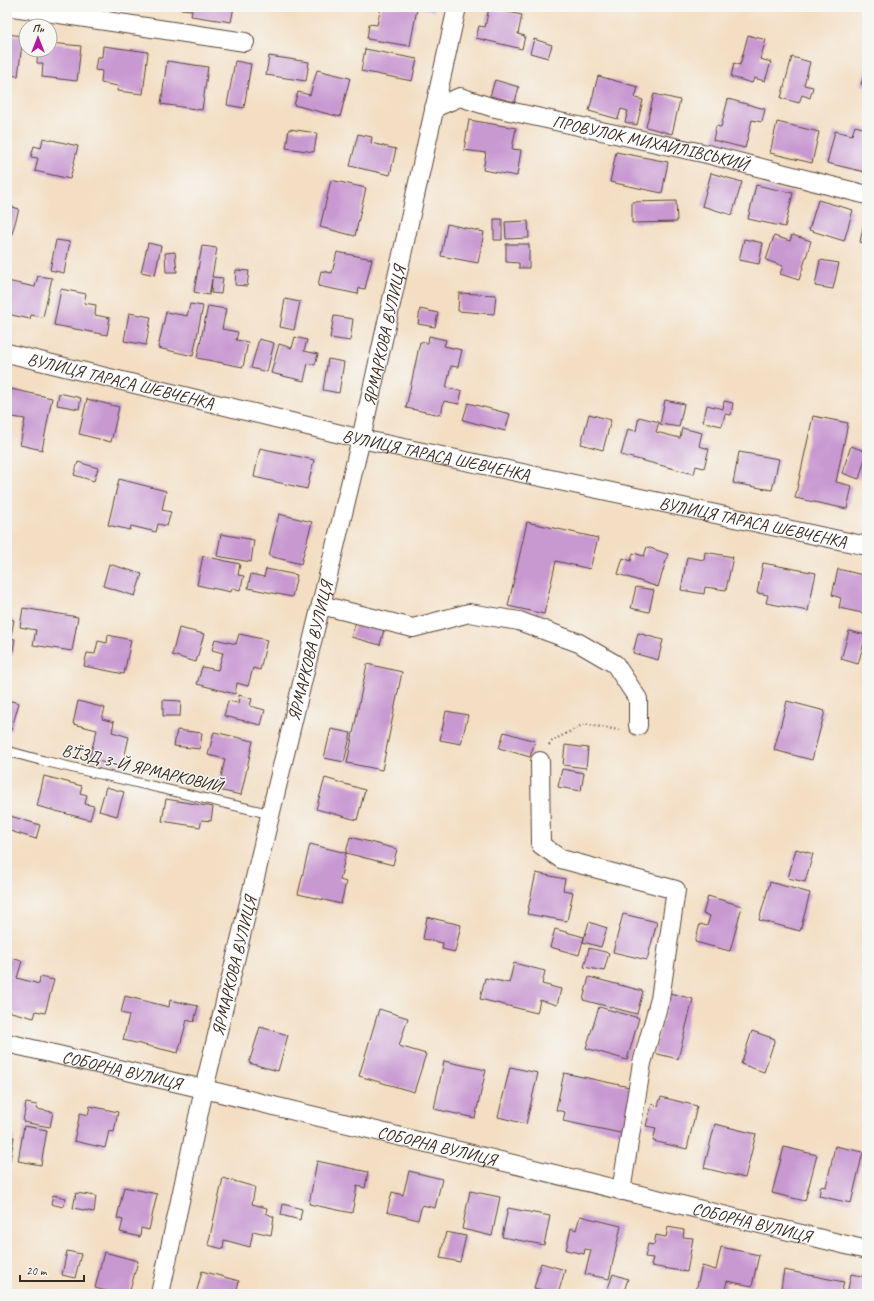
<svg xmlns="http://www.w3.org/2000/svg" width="874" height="1301" viewBox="0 0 874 1301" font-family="Caveat,sans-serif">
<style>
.building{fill:#c898d1}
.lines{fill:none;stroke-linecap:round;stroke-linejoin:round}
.service-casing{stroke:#574537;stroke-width:11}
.minor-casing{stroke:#574537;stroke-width:20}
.path{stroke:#574537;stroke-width:2.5;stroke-dasharray:1 3;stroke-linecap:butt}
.service{stroke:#fff;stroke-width:9}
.minor{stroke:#fff;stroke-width:18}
.labels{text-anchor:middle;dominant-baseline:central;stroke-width:3;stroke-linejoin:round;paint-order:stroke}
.street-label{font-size:17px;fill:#3b2a1e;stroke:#f6f6f2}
</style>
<rect width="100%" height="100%" fill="#f6f6f2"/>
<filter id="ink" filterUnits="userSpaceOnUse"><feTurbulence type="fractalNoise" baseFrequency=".025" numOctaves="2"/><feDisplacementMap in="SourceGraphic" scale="8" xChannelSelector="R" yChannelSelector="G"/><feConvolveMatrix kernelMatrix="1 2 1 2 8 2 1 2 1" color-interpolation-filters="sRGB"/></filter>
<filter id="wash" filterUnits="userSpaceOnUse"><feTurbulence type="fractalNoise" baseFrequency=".012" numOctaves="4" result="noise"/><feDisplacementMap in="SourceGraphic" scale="16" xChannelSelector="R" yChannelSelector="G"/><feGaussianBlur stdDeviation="0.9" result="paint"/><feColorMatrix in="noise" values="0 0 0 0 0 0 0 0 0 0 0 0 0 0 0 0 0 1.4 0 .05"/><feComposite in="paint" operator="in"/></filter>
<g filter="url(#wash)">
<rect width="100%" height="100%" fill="#f3dec3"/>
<g id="blocks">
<!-- building -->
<path class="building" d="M180,7H234L231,22L191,16L192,10L180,9Z
M381,7H403L417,9L410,46L367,39L369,24L377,25Z
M413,7H435L434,11Z
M489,8L522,15L518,34L525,36L522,49L476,38L479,26L485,27Z
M7,34L23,36L18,76L7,75Z
M748,35L766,40L760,59L771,62L765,81L754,78L752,83L731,77L734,63L740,65Z
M534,39L552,45L548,58L530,53Z
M50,43L81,46L77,81L42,77L43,63H37L38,50H50Z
M103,46L148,52L143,94L117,91L118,86L101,83L102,71L95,70L97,57H102Z
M365,49L417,59L412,81L361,71Z
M269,56L309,62L306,81L266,75Z
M792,57L810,62L804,85L813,87L810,98L802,95L799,103L781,98Z
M167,61L208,67L202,110L161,104Z
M235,61L251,64L244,108L227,105Z
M867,66V87L861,84Z
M317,70L350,78L340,117L294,105L298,92L310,95Z
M598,76L638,87L635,98L643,100L637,125L625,122L628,111L621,109L618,119L589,111Z
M495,80L519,87L515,102L490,96Z
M654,94L680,100L672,134L646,127Z
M728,99L765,109L762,122L752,120L745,148L713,140L716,126L721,127Z
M469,120L516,128L512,149L521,150L517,176L483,170L486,153L464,150Z
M777,122L819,132L812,163L770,153Z
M855,126L867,129V162L865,172L827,163L835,131L852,135Z
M289,129L317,133L314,152L286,148Z
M358,134L372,137L371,143L396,149L390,175L350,166Z
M43,138L78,146L70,179L35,171L38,158L31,157L34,146L41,148Z
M616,152L668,162L662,193L610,182Z
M711,173L742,182L732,215L702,206Z
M331,180L366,188L355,236L320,227Z
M756,185L793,193L785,227L748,219Z
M818,200L853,210L844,241L809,230Z
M676,201L677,222L632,223V202Z
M7,205L19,209L7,251Z
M866,212H867V244L860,242Z
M494,219H502V240H494Z
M528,221L529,238L506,239L505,222Z
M447,224L484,232L478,263L441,256Z
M792,235L811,241L799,280L780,274L783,266L766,260L774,236L790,241Z
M744,239L763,243L759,264L739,260Z
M56,240L70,242L64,273L50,270Z
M148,243L161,246L155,275L141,272Z
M506,244H529V268H519V263L506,262Z
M202,246L217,248L212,277L223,278L221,294L211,293L212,279L209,295L194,292Z
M175,252L177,272H166L165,253Z
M337,252L372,259L365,289L359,288L358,294L318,286L321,271L332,273Z
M820,260L839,263L833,289L815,286Z
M236,270L249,271L247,286L235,285Z
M38,276L52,278L43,317L31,315L30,319L7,314L9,300L7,299V281L35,287Z
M61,289L86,294L84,303L96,305L95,315L110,318L107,335L54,325Z
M459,293L496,295L494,314L458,311Z
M285,299L300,302L294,330L280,327Z
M190,304L203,306L193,356L158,348L166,312L187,316Z
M208,306L226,309L222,329L238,332L236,340L248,342L243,367L197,358Z
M420,309L438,313L435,327L418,324Z
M129,313L151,317L146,345L124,341Z
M334,316L353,319L350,341L330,338Z
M429,336L446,340L444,346L462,350L458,367L451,366L446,388L462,391L459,404L444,401L441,415L406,408L420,342L428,343Z
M295,337L307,340L304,351L318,354L315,365L308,363L304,381L271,373L279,344L292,348Z
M259,339L274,343L267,372L251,368Z
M328,359L344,362L339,393L323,390Z
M11,389L52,398L42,450L20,445L25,419L7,416V408Z
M59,393L81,398L79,409L57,405Z
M87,399L119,407L111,442L79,434Z
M665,400L684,404L679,427L660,424Z
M724,401L733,403L731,415L725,414L722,426L703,422L707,405L723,409Z
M468,403L510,414L505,431L463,420Z
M589,414L611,420L603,450L581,444Z
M813,416L848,423L836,482L852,486L847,509L795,498Z
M639,417L659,422L656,432L680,438L682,428L702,433L699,446L709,449L704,468L696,466L694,474L621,455L628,429L636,431Z
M851,446L867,452L859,479L842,473Z
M260,448L314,460L307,489L254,477Z
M739,452L779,459L772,490L733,483Z
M78,462L98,468L94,481L74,475Z
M119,479L166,491L162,510L171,512L167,526L158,524L156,532L131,526L130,530L108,525Z
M279,514L312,522L301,564L269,556Z
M527,522L598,538L590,569L556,561L544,614L508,606Z
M221,534L254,540L251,562L217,556Z
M647,547L668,554L658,587L618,574L623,558L631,561L633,553L644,556Z
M705,552L733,557L726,590L705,587L704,594L681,590L687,557L704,560Z
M203,556L240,564L238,575L244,576L240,590L232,588L231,592L197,585Z
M763,563L816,573L808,611L766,603L768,595L757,593Z
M109,564L142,574L135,596L103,586Z
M266,569L297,575L292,597L248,588L251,574L264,577Z
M838,569L867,576V614L839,608L841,598L832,595Z
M636,587L654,590L649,612L631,608Z
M23,608L78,617L72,651L33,645L36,630L20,627Z
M7,619L14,620L11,636L7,635Z
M356,622L384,630L380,645L351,637Z
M179,628L204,634L196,662L172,655Z
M849,631L866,635L858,664L841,659Z
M638,633L663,640L658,660L633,653Z
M239,634L267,640L260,670L253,668L248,686L237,683L235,694L197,684L202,667L218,670L223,653L212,650L215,639L236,644Z
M108,635L131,640L124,674L84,666L87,653L95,654L98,641L107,643Z
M7,638L15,639L12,656L7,655Z
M367,664L402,672L382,770L347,763Z
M239,695L252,699L250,706L265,710L261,725L224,716L228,701L238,703Z
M7,700L19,703L11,731L7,729Z
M163,700L181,701L180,716H163Z
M78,701L105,708L102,719L114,722L112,732L129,737L122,767L89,759L97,730L73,724Z
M787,701L825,711L812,760L774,750Z
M446,711L468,715L461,744L440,740Z
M331,729L351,733L344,762L324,758Z
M177,730L202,733L200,749L174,746Z
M214,732L253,741L241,795L218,790L225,759L208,755Z
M504,732L535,741L530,757L499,748Z
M565,745L588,748L586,768L563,765Z
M562,769L584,773L581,791L558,787Z
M44,776L82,786L80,793L87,795L85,804L94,806L90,820L37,806Z
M325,778L365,790L357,820L316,809Z
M106,787L124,792L117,816L99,811Z
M166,799L213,807L211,821L202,820L200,827L162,821Z
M7,815L40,825L36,839L7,830Z
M350,837L397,849L393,865L346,853Z
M310,844L346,853L340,880L346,882L341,904L298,894Z
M796,849L813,854L805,882L788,878Z
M536,873L565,879L563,890L573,892L567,921L527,914Z
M770,882L810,893L800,931L759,920Z
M708,896L742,906L730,951L695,942L700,924L707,926L710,916L703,914Z
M623,914L657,922L647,960L613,952Z
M427,917L461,925L455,952L442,949L443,943L423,939Z
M589,922L607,928L601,947L583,942Z
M555,929L584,937L579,955L550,947Z
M589,948L609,953L604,971L584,967Z
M7,957L22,961L17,978L39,984L40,977L54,980L45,1013L36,1011L34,1018L7,1011Z
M514,963L545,971L542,984L561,989L557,1005L540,1000L537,1013L480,999L485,978L509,983Z
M589,977L643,991L637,1014L583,1000Z
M670,993L693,999L678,1059L654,1053Z
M125,996L169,1007L170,1000L198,1006L194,1022L187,1020L178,1053L123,1040L129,1015L121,1013Z
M599,1007L639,1018L627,1060L586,1048Z
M379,1009L408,1018L399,1046L426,1054L414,1092L359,1076Z
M260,1027L288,1035L278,1071L249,1063Z
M752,1031L775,1039L764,1072L741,1064Z
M444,1061L486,1070L475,1118L434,1109Z
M510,1067L538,1073L526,1124L498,1117Z
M564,1073L634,1088L625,1134L563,1121L565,1112L556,1110Z
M661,1097L697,1106L687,1149L653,1141L656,1128L646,1126L652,1104L658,1106Z
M26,1103L37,1105L36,1109L53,1112L50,1127L23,1122Z
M90,1106L118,1112L114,1132L109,1131L105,1148L74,1141L80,1113L88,1115Z
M715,1124L756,1134L745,1178L704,1168Z
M24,1126L47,1130L41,1165L18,1161Z
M7,1136L14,1137L8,1171H7Z
M835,1146L863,1152L851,1203L819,1196L821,1186L826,1187Z
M784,1147L817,1155L805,1201L772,1193Z
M317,1161L368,1172L365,1188L357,1186L352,1213L309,1204Z
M409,1171L442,1179L435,1208L422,1205L418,1220L387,1212L392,1192L403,1195Z
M223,1178L255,1187L252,1204L267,1208L266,1213L274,1217L271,1235L253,1231L250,1247L224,1240L223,1249L208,1245Z
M124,1187L157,1194L149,1230L141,1228L140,1237L120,1232L123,1220L117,1218Z
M470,1191L500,1197L492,1236L462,1229Z
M76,1193L96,1196L94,1212L73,1208Z
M53,1195L66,1198L63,1207L51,1204Z
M283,1204L302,1209L300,1220L281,1215Z
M508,1208L550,1216L544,1245L502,1237Z
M580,1216L621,1226L609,1279L585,1274L591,1250L585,1249L584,1254L566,1250L571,1228L576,1230Z
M668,1227L684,1230L683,1237L693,1238L687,1272L651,1266L653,1258L645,1257L648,1244L654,1245L656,1235L666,1237Z
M446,1232L466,1236L460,1262L440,1258Z
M721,1247L759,1255L752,1286L727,1281L724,1294H695L702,1266L716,1270Z
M67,1251L81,1254L75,1278L62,1275Z
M104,1252L138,1261L129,1294H118L95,1288Z
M541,1263L565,1270L558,1294L534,1288Z
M784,1270L844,1282L841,1294H780Z
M202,1271L239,1281L236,1294H196Z
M613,1274L628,1279L623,1294H606Z
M851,1274L867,1277V1294H847Z"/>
</g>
</g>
<g filter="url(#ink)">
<use href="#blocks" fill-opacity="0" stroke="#574537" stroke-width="1"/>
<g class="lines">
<defs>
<path id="service" d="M7,751L44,761L271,814"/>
<g id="minor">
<path d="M13,7L245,42"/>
<path id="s1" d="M434,108L460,97L491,107L707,154L867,195"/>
<path id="s2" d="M7,353L361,439L867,546"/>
<path d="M321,605L413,628L469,613L519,621L579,643L615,664L638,699V726"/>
<path d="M540,761L541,845L561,859L676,890L660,999L642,1063L621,1191"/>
<path id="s3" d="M7,1043L204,1089L867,1250"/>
<path id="s4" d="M160,1294L204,1089L361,439L457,7"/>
</g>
</defs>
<!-- service casing -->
<use href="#service" class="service-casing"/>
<!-- minor casing -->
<use href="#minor" class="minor-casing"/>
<!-- path -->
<path class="path" d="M549,745L552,741L584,724L619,730"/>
<!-- service -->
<use href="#service" class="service"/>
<!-- minor -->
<use href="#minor" class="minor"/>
</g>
</g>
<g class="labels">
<!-- street labels -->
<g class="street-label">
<text stroke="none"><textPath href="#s1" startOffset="224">ПРОВУЛОК МИХАЙЛІВСЬКИЙ</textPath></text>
<text stroke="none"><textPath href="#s4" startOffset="984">ЯРМАРКОВА ВУЛИЦЯ</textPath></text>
<text stroke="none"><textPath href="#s2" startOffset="117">ВУЛИЦЯ ТАРАСА ШЕВЧЕНКА</textPath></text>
<text stroke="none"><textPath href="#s2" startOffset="441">ВУЛИЦЯ ТАРАСА ШЕВЧЕНКА</textPath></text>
<text stroke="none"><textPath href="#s2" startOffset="765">ВУЛИЦЯ ТАРАСА ШЕВЧЕНКА</textPath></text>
<text stroke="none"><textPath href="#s4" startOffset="660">ЯРМАРКОВА ВУЛИЦЯ</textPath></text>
<text transform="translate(142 768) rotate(13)">В’ЇЗД 3-Й ЯРМАРКОВИЙ</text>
<text stroke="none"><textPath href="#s4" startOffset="336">ЯРМАРКОВА ВУЛИЦЯ</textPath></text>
<text stroke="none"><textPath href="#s3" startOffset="118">СОБОРНА ВУЛИЦЯ</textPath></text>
<text stroke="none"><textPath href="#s3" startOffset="442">СОБОРНА ВУЛИЦЯ</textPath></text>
<text stroke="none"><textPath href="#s3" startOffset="766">СОБОРНА ВУЛИЦЯ</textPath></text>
</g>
</g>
<!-- margin -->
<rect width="874" height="1301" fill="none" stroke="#f6f6f2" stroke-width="24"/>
<!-- north arrow -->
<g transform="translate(38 38)"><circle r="19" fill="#f6f6f2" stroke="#aba49d"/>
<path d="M0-3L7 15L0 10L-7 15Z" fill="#b5179e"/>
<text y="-6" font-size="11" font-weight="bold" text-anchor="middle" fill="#3b2a1e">Пн</text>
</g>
<!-- scale -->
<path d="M20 1275v6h64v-6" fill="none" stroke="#3b2a1e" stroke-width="2"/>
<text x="26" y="1275" font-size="12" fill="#3b2a1e" stroke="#f6f6f2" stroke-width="3" paint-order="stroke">20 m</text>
</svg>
